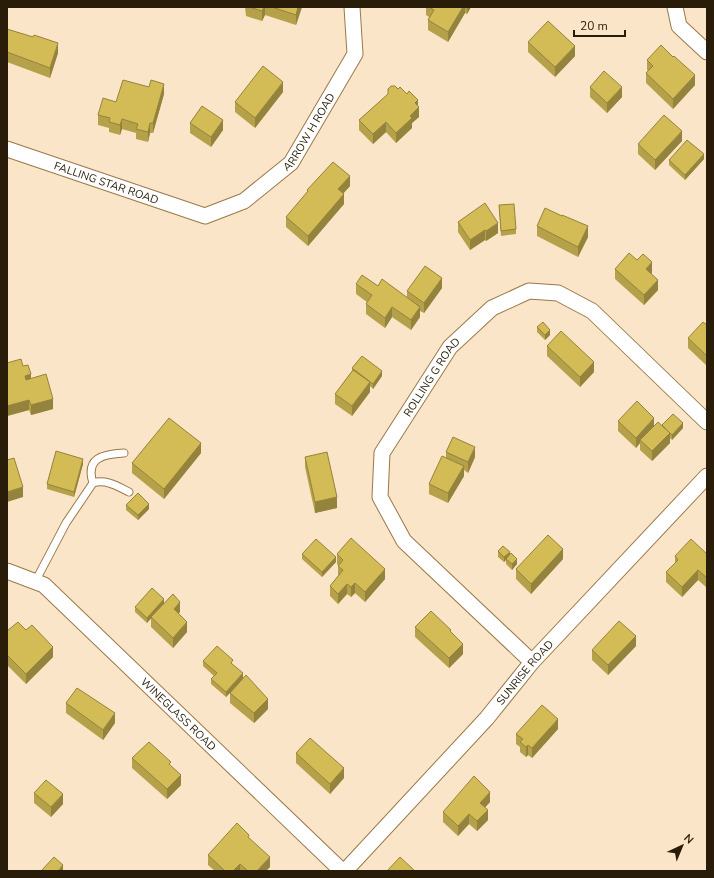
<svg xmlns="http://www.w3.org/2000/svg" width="714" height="878" viewBox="0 0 714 878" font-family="'Nunito Sans',sans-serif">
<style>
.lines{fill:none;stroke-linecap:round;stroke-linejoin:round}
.service-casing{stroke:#997949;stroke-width:9}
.minor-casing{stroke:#997949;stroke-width:17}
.service{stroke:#fff;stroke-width:7}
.minor{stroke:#fff;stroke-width:15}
.wall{fill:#b5a149}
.shaded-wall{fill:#94833c}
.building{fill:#d3bb55;stroke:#94833c}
.labels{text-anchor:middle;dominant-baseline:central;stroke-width:3.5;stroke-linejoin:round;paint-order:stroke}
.street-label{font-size:11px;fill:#291c08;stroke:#fbe5c8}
</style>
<rect width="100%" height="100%" fill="#fbe5c8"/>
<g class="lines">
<defs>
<path id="service" d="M93,483C85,458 103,454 124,453
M35,582L66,523L93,483C106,479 117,486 129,492"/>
<g id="minor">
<path d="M675,7L679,26L707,52"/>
<path id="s1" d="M7,149L205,216L244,201L291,163L355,54L352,7"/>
<path id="s2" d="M7,571L44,585L342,871"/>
<path id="s3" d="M532,662L404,541L380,497L382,453L450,347L492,308L529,291L558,293L592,311L707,422"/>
<path id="s4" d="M345,871L487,718L532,662L707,476"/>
</g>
</defs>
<!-- service casing -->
<use href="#service" class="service-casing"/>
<!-- minor casing -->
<use href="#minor" class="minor-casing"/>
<!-- service -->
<use href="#service" class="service"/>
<!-- minor -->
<use href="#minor" class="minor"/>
</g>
<!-- wall -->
<path class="wall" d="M245,7H302L296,25L265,15L262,21L246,16Z
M426,7H471L467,14L465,13L448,42L428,30V20L429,17L426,15Z
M7,29L58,53L50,78L7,62Z
M528,42L575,56L555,77L528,52Z
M647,60L695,85L673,109L646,83V73L648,71L647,70Z
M590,87L622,97L607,113L590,97Z
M388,89L418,106L419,117L412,123V128L396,143L386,132L373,144L359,130V120L388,94Z
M283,92L255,128L235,112V102Z
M164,94L153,133H150L148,142L136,139V133L122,129L120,135L109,132V128L98,125V115L116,102Z
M190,123L223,130L211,147L190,133Z
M682,141L655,170L638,154V144Z
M704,159L685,180L669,165V160Z
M350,186L343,194L344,204L308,246L286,227V217L307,193V190Z
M499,205L516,229V234L501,236Z
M458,222L498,233L486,241L485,240L470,250L458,232Z
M537,226L588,237L578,257L537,236Z
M637,260L652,273H651L658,290L644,305L615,279V269Z
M356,284L378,286L407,297V291L442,288L424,313L420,311V317L411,330L392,317L385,328L366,314V304L367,302L356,294Z
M707,325V366L688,348V338Z
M537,327L550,335L545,340L537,332Z
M547,346L594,372L580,387L547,356Z
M7,363L23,366L31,379L53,409L31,415L29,410L7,416Z
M352,368L382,376L373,389L370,386V392L352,416L335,404V394L352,371Z
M618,421L654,426L662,425L683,428L672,440L670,438V443L652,461L640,450V443L636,448L618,431Z
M446,452L475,457L468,473L464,470V476L448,503L429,494V484L446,458Z
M201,453L164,499L132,473V463Z
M305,457L337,508L315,513L305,467Z
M83,464L74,497L47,489V484Z
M126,505L149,509L138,520L126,510Z
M498,551L510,555L517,564L512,570L506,564V560L504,562L498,557Z
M302,554L336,562L322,577L302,559Z
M337,554L385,579L365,602L355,593L351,597L347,594L338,604L330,596V586L338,576V565L337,564Z
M707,554V588L698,580L682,597L666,582V572L675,563V556Z
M563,559L531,594L516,579V569Z
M164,603L180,612L178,614L187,632L173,648L151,627V618L147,623L135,612V607Z
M415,627L463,654L449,668L415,637Z
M7,631L53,657L26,684L7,665Z
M636,646L608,675L592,660V650Z
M203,661L233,665L243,679L232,690L268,709L254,723L230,703V693L226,697L211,684V679L214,676L203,666Z
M66,703L115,723L103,740L66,713Z
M558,729L532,758L528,755L526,757L520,752V747L516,744V734Z
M296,753L344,778L330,794L296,763Z
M132,758L171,766L181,785L167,799L132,768Z
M34,793L63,804L51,817L34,803Z
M490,802L485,807L488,820L477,831L469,824L458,836L443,822V812Z
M249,839L270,867L266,871H215L208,865V855Z"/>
<!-- shaded-wall -->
<path class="shaded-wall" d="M264,7H265V15L262,21V11Z
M298,7H302L296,25V15Z
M463,7H465V13L448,42V32Z
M467,7H471L467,14Z
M58,43V53L50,78V68Z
M575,46V56L555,77V67Z
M695,75V85L673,109V99Z
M283,82V92L255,128V118Z
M164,84V94L153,133V123Z
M622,87V97L607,113V103Z
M418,100V108L419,107V117L412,123V128L396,143V133L410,116L415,103Z
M122,119V129L120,135V125Z
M223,120V130L211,147V137Z
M386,122V132L373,144V134Z
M150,123V133L148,142V132Z
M682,131V141L655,170V160Z
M704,154V159L685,180V175Z
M350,176V186L338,199V189Z
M344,194V204L308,246V236Z
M498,223V233L486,241V231Z
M588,226V237L578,257V247Z
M485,230V240L470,250V240Z
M652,262V273L646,279V269Z
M442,278V288L424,313V303Z
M658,280V290L644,305V295Z
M392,307V317L385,328V318Z
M420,307V317L411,330V320Z
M550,330V335L545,340V335Z
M594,362V372L580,387V377Z
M382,371V376L373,389V384Z
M31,374V384L25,386V376Z
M370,382V392L352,416V406Z
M53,399V409L31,415V405Z
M29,400V410L7,416V406Z
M654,418V428L640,440V443L636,448V438Z
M683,423V428L672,440V435Z
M670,433V443L652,461V451Z
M201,443V453L164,499V489Z
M475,447V457L468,473V462Z
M83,459V464L74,497V492Z
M464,466V476L448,503V493Z
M23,487V497L7,502V492Z
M337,497V508L315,513V502Z
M149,504V509L138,520V515Z
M563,549V559L531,594V584Z
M510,552V557L506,559V560L504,562V557Z
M336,557V562L322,577V572Z
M517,559V564L512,570V564Z
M385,569V579L365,602V592Z
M698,570V580L682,597V587Z
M355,583V593L351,597V587Z
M347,584V594L338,604V594Z
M164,599V604L147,623V618Z
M180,602V612L174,619V609Z
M187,622V632L173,648V638Z
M636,636V646L608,675V665Z
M463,644V654L449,668V658Z
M53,647V657L26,684V674Z
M243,673V679L226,697V692Z
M268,699V709L254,723V713Z
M115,713V723L103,740V730Z
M558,719V729L532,758V748Z
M528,745V755L526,757V747Z
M344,768V778L330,794V784Z
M181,775V785L167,799V789Z
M490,792V802L480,813V803Z
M63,794V804L51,817V807Z
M488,810V820L477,831V821Z
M469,814V824L458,836V826Z
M270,857V867L266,871H257Z
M240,864V871H233Z
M63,865V871H58Z"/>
<!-- building -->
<path class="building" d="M249,7H264L262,11Z
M272,7H298L296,15Z
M429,7H463L448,32L428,20L434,10Z
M548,21L575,46L555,67L528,42Z
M7,29L33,37L34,35L58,43L50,68L7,52Z
M661,45L673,57L674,56L695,75L673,99L646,73L653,66L647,60Z
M263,66L283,82L255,118L235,102Z
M604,71L622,87L607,103L590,87Z
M123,80L149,87L151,80L164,84L153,123H150L148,132L136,129L138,124L122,119L120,125L109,122L110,118L98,115L103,98L116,102Z
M391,86H395L398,89L400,87L407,94L409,91L418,100L415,103L419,107L410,116L412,118L396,133L386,122L373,134L359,120L388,94V89Z
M202,106L223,120L211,137L190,123Z
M664,115L682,131L655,160L638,144Z
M687,140L704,154L685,175L669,160Z
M333,162L350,176L338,189L344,194L308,236L286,217L308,191L307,190Z
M485,203L498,223L486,231L485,230L470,240L458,222Z
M514,204L516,229L501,231L499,205Z
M545,208L562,216V215L588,226L578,247L537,226Z
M629,253L637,260L643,254L652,262L646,269L658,280L644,295L615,269Z
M425,266L442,278L424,303L407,291Z
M362,275L378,286L382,279L420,307L411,320L392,307L385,318L366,304L372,295L356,284Z
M543,322L550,330L545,335L537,327Z
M703,322L707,325V356L688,338Z
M561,331L594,362L580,377L547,346Z
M362,356L382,371L373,384L352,368Z
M21,359L23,366L28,365L31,374L25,376L26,380L46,374L53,399L31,405L29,400L7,406V363Z
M353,370L370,382L352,406L335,394Z
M637,401L654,418L636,438L618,421Z
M673,414L683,423L672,435L662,425Z
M169,418L201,443L164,489L132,463Z
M658,422L670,433L652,451L640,440Z
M453,437L475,447L468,462L446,452Z
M56,451L83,459L74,492L47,484Z
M327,452L337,497L315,502L305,457Z
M442,456L464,466L448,493L429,484Z
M14,458L23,487L7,492V460Z
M138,493L149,504L138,515L126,505Z
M548,535L563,549L531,584L516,569Z
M351,538L385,569L365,592L355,583L351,587L347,584L338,594L330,586L343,570L338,566L343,560L337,554Z
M316,539L336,557L322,572L302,554Z
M691,539L707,554V578L698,570L682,587L666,572L678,560L675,556Z
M503,546L510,552L504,557L498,551Z
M511,553L517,559L512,564L506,559Z
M152,588L164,599L147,618L135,607Z
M173,594L180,602L174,609L187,622L173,638L151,617Z
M431,611L451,630L450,631L463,644L449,658L415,627Z
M619,621L636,636L608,665L592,650Z
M18,622L26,630L32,625L53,647L26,674L7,655V631Z
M217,646L233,660L231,663L243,673L226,692L211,679L217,673L203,661Z
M246,675L268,699L254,713L230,693Z
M77,688L115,713L103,730L66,703Z
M542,705L558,719L532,748L528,745L526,747L520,742L523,739L516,734Z
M310,738L344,768L330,784L296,753Z
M149,742L171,762L169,764L181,775L167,789L132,758Z
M474,776L490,792L480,803L488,810L477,821L469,814L458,826L443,812Z
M46,780L63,794L51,807L34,793Z
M237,823L249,835L248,837L270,857L257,871H248L240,864L233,871H225L208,855Z
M54,857L63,865L58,871H41Z
M400,857L415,871H387Z"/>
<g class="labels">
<!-- street labels -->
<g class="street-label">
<text stroke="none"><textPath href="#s1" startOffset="347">ARROW H ROAD</textPath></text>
<text stroke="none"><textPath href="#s1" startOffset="105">FALLING STAR ROAD</textPath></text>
<text stroke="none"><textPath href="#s3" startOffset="361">ROLLING G ROAD</textPath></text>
<text stroke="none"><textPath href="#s4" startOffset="268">SUNRISE ROAD</textPath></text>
<text stroke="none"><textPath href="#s2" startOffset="226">WINEGLASS ROAD</textPath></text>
</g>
</g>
<!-- border -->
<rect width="714" height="878" fill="none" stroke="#291c08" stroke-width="16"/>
<!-- north arrow -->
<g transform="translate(682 846) rotate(44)" stroke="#fbe5c8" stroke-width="3" paint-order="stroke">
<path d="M0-3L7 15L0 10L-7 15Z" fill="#291c08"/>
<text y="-6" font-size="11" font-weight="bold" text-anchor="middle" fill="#291c08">N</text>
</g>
<!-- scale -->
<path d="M574 30v6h51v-6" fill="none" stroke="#291c08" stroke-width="2"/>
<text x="580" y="30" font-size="12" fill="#291c08" stroke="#fbe5c8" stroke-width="3" paint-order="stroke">20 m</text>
</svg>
